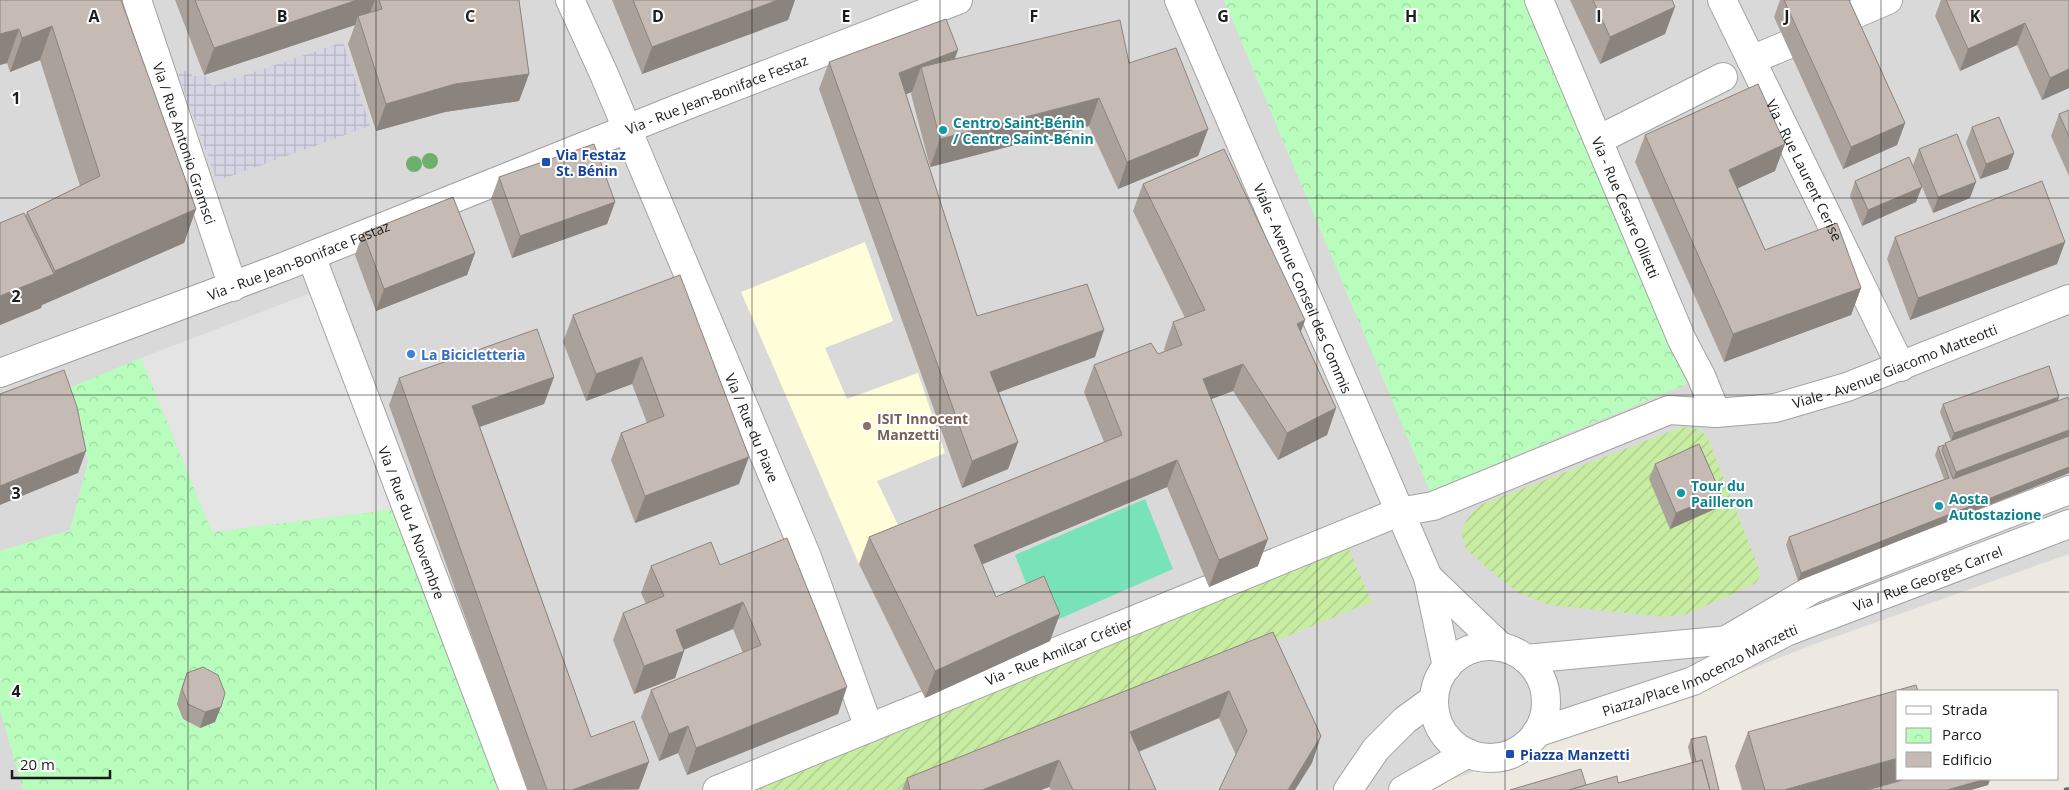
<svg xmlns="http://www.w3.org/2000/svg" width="2069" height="790" viewBox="0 0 2069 790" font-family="'Open Sans',sans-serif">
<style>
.residential{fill:#dad9d9}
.education{fill:#fffed9}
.park{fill:url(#park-crowns)}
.garden{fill:url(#garden-furrows)}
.pitch{fill:#78e3b8}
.parking{fill:#e4e4e4}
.plaza{fill:url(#plaza-grid)}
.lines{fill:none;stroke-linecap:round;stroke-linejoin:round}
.minor-casing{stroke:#a3a3a3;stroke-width:30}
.minor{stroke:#fff;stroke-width:28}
.rail{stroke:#6a6a6a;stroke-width:4;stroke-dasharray:10 10;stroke-linecap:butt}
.tree{fill:#6daf6b}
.wall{fill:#aaa19b}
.shaded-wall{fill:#8b837e}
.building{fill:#c6bbb4;stroke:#8b837e}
.grid{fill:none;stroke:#1c1c1c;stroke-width:1;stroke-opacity:0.55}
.culture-dot{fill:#0f9aa8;stroke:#fff;stroke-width:2}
.transit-dot{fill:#1a4fb4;stroke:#fff;stroke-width:2}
.shop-dot{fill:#3f7fe0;stroke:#fff;stroke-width:2}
.education-dot{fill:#8d6e63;stroke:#fff;stroke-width:2}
.labels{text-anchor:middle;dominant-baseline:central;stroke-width:4;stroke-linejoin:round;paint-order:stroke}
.street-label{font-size:14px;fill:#1c1c1c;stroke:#fff}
.culture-label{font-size:14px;font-weight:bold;fill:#0d838f;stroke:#fff;text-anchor:start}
.transit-label{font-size:14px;font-weight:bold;fill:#164399;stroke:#fff;text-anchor:start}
.shop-label{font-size:14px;font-weight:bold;fill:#366cbe;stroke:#fff;text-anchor:start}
.education-label{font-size:14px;font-weight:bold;fill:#785e54;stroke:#fff;text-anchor:start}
.grid-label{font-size:16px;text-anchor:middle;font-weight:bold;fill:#1c1c1c;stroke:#fff;stroke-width:4;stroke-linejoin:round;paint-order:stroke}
</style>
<defs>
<pattern id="park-crowns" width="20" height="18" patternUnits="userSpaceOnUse" patternTransform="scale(1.25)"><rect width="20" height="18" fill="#b9fdbd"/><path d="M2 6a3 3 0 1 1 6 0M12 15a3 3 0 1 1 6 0" fill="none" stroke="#9ed8a2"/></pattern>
<pattern id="garden-furrows" width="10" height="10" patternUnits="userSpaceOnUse" patternTransform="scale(1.25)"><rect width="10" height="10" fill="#c8eda2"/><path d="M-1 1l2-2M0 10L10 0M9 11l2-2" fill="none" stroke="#abcb8b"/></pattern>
<pattern id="plaza-grid" width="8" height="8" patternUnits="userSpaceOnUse" patternTransform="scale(1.25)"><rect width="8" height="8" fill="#d5d5e4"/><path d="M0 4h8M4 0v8" fill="none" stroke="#b6b6c3"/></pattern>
</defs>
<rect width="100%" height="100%" fill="#eee9e0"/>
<!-- residential -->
<path class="residential" d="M0,0H2069V554L1812,645L1718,682L1424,790H0Z"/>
<!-- education -->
<path class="education" d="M865,242L893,321L825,348L847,399L918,373L945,453L877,481L907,544L859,564L741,292Z"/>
<!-- park -->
<path class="park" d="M1224,0H1526L1687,384L1430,491Z
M141,358L212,532L398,509L502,790H23L0,710V551L70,530L88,461L64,390Z"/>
<!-- garden -->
<path class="garden" d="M1682,427L1698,429L1707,436L1759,569L1760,576L1756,583L1688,614L1664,617L1549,605L1519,593L1486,567L1466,549L1461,534L1467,519L1480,505Z
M1348,548L1372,602L907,790H747Z"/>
<!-- pitch -->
<path class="pitch" d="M1145,499L1173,569L1043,626L1015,555Z"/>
<!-- parking -->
<path class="parking" d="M311,293L398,509L212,532L141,358Z"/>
<!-- plaza -->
<path class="plaza" d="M343,42L370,126L217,181L178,74L190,69L192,76H209L212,86Z"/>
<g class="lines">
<defs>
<g id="minor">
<path id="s1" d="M137,0L233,287"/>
<path id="s2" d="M570,0L604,74L807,557L869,728"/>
<path id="s3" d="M1179,0L1428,577L1447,667"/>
<path id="s4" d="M1539,0L1682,340L1701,376L1716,413"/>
<path id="s5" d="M1722,0L1901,367"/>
<path d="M1841,20L1888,0"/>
<path d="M1751,60L1787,45"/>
<path d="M1598,140L1723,77"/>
<path id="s6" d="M311,256L514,790"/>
<path id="s7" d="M0,373L283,267L682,107L958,0"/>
<path d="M1428,577L1501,647"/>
<path d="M1723,642L1813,589L2069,490"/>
<circle cx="1490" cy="702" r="56"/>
<path d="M1526,659L1740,639"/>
<path id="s8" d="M1536,733L1693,681L1786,632L2069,524"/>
<path id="s9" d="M717,790L1399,512L1433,506L1669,410L1716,413L1775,408L1847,387L2069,299"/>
<path d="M1348,790L1376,749L1405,720L1434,699"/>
<path d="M1403,790L1468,753"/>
</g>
</defs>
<!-- minor casing -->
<use href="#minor" class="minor-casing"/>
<!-- minor -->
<use href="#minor" class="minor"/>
<!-- rail -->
<path class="rail" d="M2064,790L2069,789"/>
</g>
<!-- trees -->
<g class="tree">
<circle cx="430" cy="161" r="8"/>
<circle cx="414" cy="164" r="8"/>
</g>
<!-- wall -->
<path class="wall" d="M0,0H121L196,209L184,243L42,305L41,308L0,325V223L25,217L27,212L80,186L40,60L10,72L7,63L0,65Z
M175,0H519L529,74L519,101L445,112L376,131L348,44L355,25L204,75Z
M612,0H795L788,20L642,74Z
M1570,0H1672L1665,34L1600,64Z
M1780,0H1849L1905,123L1897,145L1843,169L1774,17Z
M1941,0H2069V88L2042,100L2017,45L1960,71L1935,16Z
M954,59L1129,63L1208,129L1198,156L1118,189L1089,126L930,167L911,94L912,92L906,94L977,316L1095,357L999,392L1018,442L1008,469L962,488L819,89L829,62Z
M2069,110V176L2051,136L2059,114Z
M1972,127L2014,153L2008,169L1980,179L1966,143Z
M1645,135L1775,171L1738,188L1765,250L1861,288L1851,315L1724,362L1635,162Z
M1919,149L1970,198L1933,213L1913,165Z
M499,177L615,202L607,224L512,258L491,199Z
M1855,181L1916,202L1862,226L1850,196Z
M1143,184L1305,320L1301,332L1336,408L1327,435L1278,460L1233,391L1211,399L1258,566L1209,587L1167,487L982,564L996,597L1050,641L925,698L859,564L869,537L1104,442L1084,392L1094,365L1158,354L1165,352L1164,349L1173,322L1185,318L1133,211Z
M363,233L475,253L467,275L376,311L355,255Z
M1895,237L2065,242L2057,264L1910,320L1887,259Z
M680,275L739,484L635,523L611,460L621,433L647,423L632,384L586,401L563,342L573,315Z
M554,377L544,404L480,427L591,737L639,789L638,790H527L389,405L399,378Z
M2059,397L2058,401L2069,473L1798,581L1786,545L1789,537L1944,479L1935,455L1938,447L1944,445L1945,443L1951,441L1940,412L1943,404Z
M1655,464L1721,494L1715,509L1670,529L1649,479Z
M720,565L838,714L687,775L678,753L659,761L641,717L651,690L743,653L733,629L684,650V651L675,678L634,694L613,640L623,613L646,604L641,593L651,566Z
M1273,632L1312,763L1236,755L1219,718L1139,752L1156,790H1051L1049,787L1041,790H910Z
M187,673L215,722L200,728L183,719L177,704L181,689Z
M1748,732L1898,779H1990L1988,785L1971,790H1742L1735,766Z
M1691,739L1719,790L1586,785L1618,783L1692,763L1688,747Z
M907,778L910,790H902Z"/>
<!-- shaded-wall -->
<path class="shaded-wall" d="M357,0H375L367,20L358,16L355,25L204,75L214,48Z
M778,0H795L788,20L642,74L652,47Z
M1675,7L1665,34L1600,64L1610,37Z
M2025,23L2017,45L1960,71L1968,49Z
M52,26L40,60L10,72L22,38Z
M19,29L7,63L0,65V34Z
M958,50L948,78L921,67L912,92L889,100L899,73Z
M2069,69V88L2042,100L2050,78Z
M529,74L519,101L445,112L376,131L386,104L455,84Z
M1099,98L1089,126L930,167L940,139Z
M1905,123L1897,145L1843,169L1851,147Z
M1208,129L1198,156L1118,189L1127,162Z
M1785,144L1775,171L1719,197L1729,170Z
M2014,153L2008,169L1980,179L1986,164Z
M1976,182L1970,198L1933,213L1938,197Z
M1922,187L1916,202L1862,226L1868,210Z
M615,202L607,224L512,258L520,236Z
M196,209L184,243L42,305L41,308L0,325V296L54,274L55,271Z
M2065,242L2057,264L1910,320L1918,298Z
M475,253L467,275L376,311L384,289Z
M1861,288L1851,315L1724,362L1733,334Z
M1305,320L1295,347L1297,324Z
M1104,330L1095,357L981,399L990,372Z
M642,357L632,384L586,401L596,374Z
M1243,364L1233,391L1193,406L1203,379Z
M554,377L544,404L462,433L472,406Z
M2059,397L2056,405L1951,441L1954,433Z
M1336,408L1327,435L1278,460L1287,433Z
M2069,430V443L1950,487L1956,472Z
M1018,442L1008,469L962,488L972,461Z
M86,451L78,473L0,505V486Z
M749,457L739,484L635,523L645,496Z
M1177,460L1167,487L964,572L974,545Z
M2069,467V473L1798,581L1801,573Z
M1721,494L1715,509L1670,529L1676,513Z
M1268,539L1258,566L1209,587L1219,560Z
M743,602L733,629L666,657L676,630Z
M1060,614L1050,641L925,698L935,671Z
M684,651L675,678L634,694L644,666Z
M847,687L838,714L687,775L696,748Z
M1229,691L1219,718L1120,759L1130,732Z
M221,707L215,722L200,728L205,712Z
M688,726L678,753L659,761L669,734Z
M1321,736L1312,763L1295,790H1288Z
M1898,758V779H1923L1892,790H1784Z
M1059,760L1049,787L1041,790H982Z
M649,762L639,789L572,790Z
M1986,779H1990L1988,785L1971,790H1947Z"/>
<!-- building -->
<path class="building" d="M0,0H121L196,209L55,271L27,212L100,176L52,26L22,38L19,29L0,34Z
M195,0H357L214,48Z
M379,0H519L529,74L455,84L386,104L358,16L382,9Z
M633,0H778L652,47Z
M1593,0H1672L1675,7L1610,37Z
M1784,0H1849L1905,123L1851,147Z
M1946,0H2069V69L2050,78L2025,23L1968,49Z
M946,19L958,50L899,73L977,316L1087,284L1104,330L990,372L1018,442L972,461L829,62Z
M1120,20L1129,63L1176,48L1208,129L1127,162L1099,98L940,139L921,67Z
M1758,84L1785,144L1729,170L1765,250L1837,223L1861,288L1733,334L1645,135Z
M2069,110V137L2059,114Z
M1999,117L2014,153L1986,164L1972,127Z
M1957,134L1976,182L1938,197L1919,149Z
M594,144L615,202L520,236L499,177Z
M1224,149L1305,320L1297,324L1336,408L1287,433L1243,364L1203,379L1268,539L1219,560L1177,460L974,545L996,597L1044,576L1060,614L935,671L869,537L1122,435L1094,365L1151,343L1158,354L1182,345L1173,322L1205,310L1143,184Z
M1909,157L1922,187L1868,210L1855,181Z
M2042,181L2065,242L1918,298L1895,237Z
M453,197L475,253L384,289L363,233Z
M24,213L54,274L0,296V223Z
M680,275L749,457L645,496L621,433L664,416L642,357L596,374L573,315Z
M537,329L554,377L472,406L591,737L634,721L649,762L572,790H547L399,378Z
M2049,366L2059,397L1954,433L1943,404Z
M64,370L77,407L86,451L0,486V394Z
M2068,397L2069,401V430L1956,472L1945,443Z
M2069,436V467L1801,573L1789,537L1949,478L1938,447L1944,445L1942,450L1953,479Z
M1699,444L1721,494L1676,513L1655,464Z
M787,538L847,687L696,748L688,726L669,734L651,690L761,645L743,602L676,630L684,651L644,666L623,613L664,596L651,566L711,542L720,565Z
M1273,632L1321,736L1288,790H1219L1247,731L1229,691L1130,732L1156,790H1073L1059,760L982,790H910L907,778Z
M203,667L218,675L225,693L221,707L205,712L188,704L182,689L187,673Z
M1916,685L1918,691H1898V758L1784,790H1765L1748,732Z
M1706,736L1719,790H1710L1702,760L1696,762L1691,739Z
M1702,760L1710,790H1569L1617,776L1618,783Z
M1581,769L1586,785L1569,790H1510Z
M1906,779H1986L1947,790H1867Z"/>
<!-- grid -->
<path class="grid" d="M188,0V790M376,0V790M564,0V790M752,0V790M940,0V790M1129,0V790M1317,0V790M1505,0V790M1693,0V790M1881,0V790M0,198H2069M0,395H2069M0,592H2069"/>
<!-- markers -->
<g class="culture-dot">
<circle cx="943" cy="130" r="5"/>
<circle cx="1681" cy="493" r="5"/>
<circle cx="1939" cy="506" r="5"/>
</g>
<g class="transit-dot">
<rect x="541" y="157" width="10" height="10" rx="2.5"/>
<rect x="1505" y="749" width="10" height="10" rx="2.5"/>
</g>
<circle class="shop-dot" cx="411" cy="354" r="5"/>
<circle class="education-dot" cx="867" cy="426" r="5"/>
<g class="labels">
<!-- street labels -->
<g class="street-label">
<text stroke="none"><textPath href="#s7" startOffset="769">Via - Rue Jean-Boniface Festaz</textPath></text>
<text stroke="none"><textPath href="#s1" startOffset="151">Via / Rue Antonio Gramsci</textPath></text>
<text stroke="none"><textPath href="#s5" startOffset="189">Via - Rue Laurent Cerise</textPath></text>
<text stroke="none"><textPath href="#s4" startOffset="225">Via - Rue Cesare Ollietti</textPath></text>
<text stroke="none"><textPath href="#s7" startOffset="319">Via - Rue Jean-Boniface Festaz</textPath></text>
<text stroke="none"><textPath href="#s3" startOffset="314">Viale - Avenue Conseil des Commis</textPath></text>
<text stroke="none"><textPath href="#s9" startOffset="1259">Viale - Avenue Giacomo Matteotti</textPath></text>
<text stroke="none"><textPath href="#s2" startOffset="465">Via / Rue du Piave</textPath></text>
<text stroke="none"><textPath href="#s6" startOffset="285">Via / Rue du 4 Novembre</textPath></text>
<text stroke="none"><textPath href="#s8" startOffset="422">Via / Rue Georges Carrel</textPath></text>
<text stroke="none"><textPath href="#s9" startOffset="369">Via - Rue Amilcar Crétier</textPath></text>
<text stroke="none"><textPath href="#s8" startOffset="176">Piazza/Place Innocenzo Manzetti</textPath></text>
</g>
<!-- culture labels -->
<g class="culture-label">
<text x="953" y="122">Centro Saint-Bénin<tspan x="953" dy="16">/ Centre Saint-Bénin</tspan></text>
<text x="1691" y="485">Tour du<tspan x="1691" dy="16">Pailleron</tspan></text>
<text x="1949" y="498">Aosta<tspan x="1949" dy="16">Autostazione</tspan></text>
</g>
<!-- transit labels -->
<g class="transit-label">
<text x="556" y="154">Via Festaz<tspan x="556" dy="16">St. Bénin</tspan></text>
<text x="1520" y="754">Piazza Manzetti</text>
</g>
<!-- shop labels -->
<g class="shop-label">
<text x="421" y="354">La Bicicletteria</text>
</g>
<!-- education labels -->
<g class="education-label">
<text x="877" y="418">ISIT Innocent<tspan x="877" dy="16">Manzetti</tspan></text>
</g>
</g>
<g class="grid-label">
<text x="94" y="22">A</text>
<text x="282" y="22">B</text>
<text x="470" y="22">C</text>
<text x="658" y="22">D</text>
<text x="846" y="22">E</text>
<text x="1034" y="22">F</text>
<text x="1223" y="22">G</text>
<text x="1411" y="22">H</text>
<text x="1599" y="22">I</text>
<text x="1787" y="22">J</text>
<text x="1975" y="22">K</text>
<text x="16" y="104">1</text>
<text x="16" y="302">2</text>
<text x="16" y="499">3</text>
<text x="16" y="697">4</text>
</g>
<!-- legend -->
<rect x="1896" y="690" width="162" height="90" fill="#ffffff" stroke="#a4a4a4"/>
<rect x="1906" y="706" width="25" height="8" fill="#ffffff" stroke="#a4a4a4"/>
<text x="1942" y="715" font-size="15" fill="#1c1c1c">Strada</text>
<rect x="1906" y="728" width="25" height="15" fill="url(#park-crowns)" stroke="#a4a4a4"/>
<text x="1942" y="740" font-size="15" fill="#1c1c1c">Parco</text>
<rect x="1906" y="752" width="25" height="15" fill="#c6bbb4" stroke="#a4a4a4"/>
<text x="1942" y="765" font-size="15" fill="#1c1c1c">Edificio</text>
<!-- scale -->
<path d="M12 770v8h98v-8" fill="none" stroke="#1c1c1c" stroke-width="2.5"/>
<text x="20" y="770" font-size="15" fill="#1c1c1c" stroke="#ffffff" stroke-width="4" paint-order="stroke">20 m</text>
</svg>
